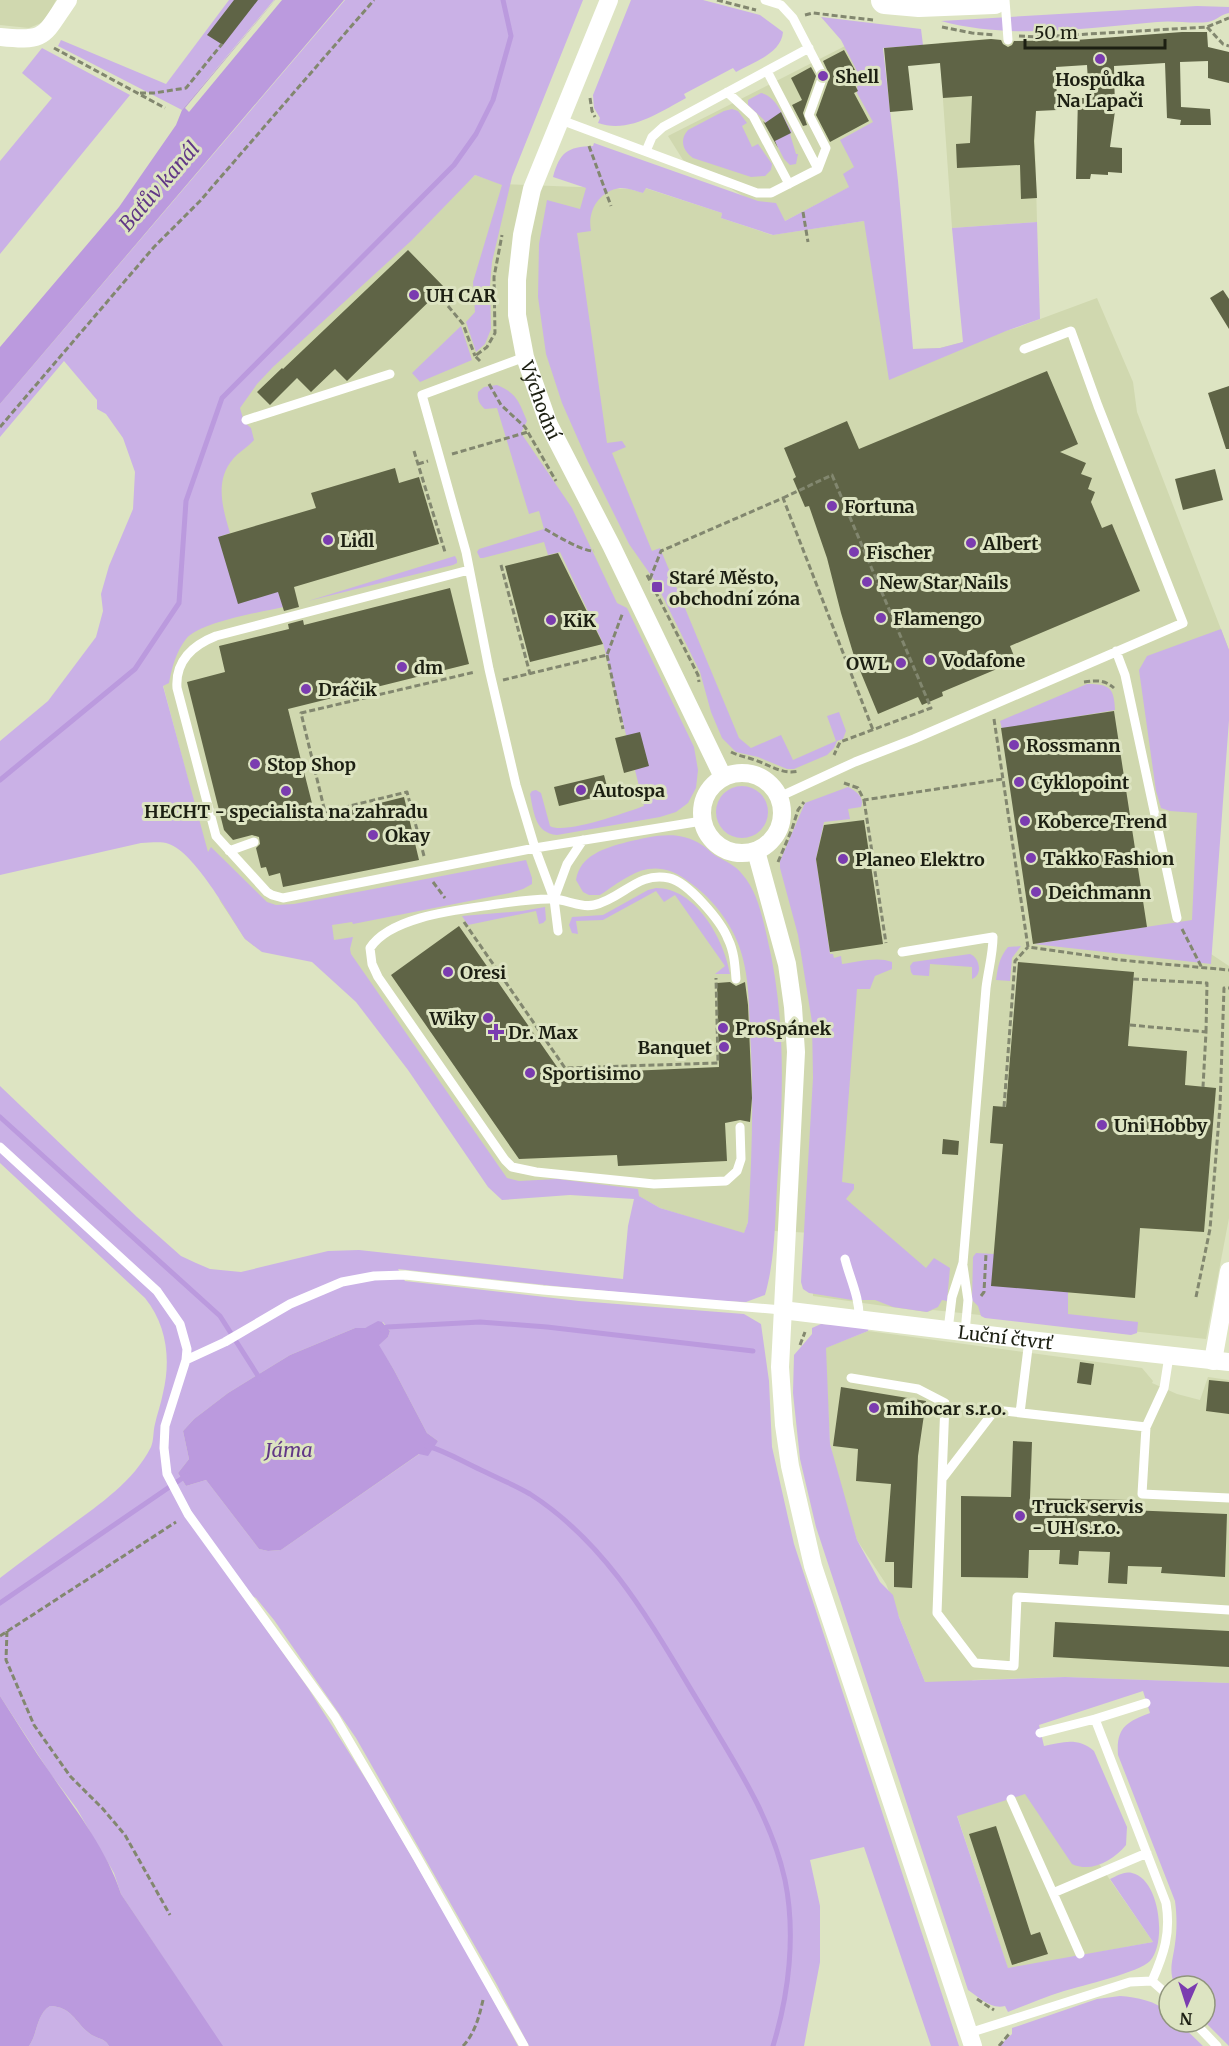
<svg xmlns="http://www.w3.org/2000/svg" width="1229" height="2046" viewBox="0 0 1229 2046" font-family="Merriweather,serif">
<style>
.built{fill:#d0d8af}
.green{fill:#cab1e6;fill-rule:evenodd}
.water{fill:#bb9ade}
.pier{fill:#dde4c2}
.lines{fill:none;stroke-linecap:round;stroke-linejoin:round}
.stream{stroke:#bb9ade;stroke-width:5}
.building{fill:#5f6446}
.path{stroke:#82876f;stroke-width:3;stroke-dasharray:6 3;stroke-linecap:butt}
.lane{stroke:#fff;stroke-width:9}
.street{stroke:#fff;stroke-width:18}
.primary{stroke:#fff;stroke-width:28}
.poi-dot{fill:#7b3cb0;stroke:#dde4c2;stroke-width:2}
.labels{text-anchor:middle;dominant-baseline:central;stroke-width:6;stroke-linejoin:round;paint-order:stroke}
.poi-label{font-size:18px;font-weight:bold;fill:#1c1f12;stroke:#dde4c2;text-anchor:start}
.street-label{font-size:18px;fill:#1c1f12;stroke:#dde4c2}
.water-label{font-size:20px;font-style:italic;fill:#613786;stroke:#dde4c2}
</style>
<rect width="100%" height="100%" fill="#dde4c2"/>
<!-- built -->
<path class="built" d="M0,0H56L48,16L41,23L29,28L0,25Z
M987,39L1038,42L1035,141L1037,222L952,228L939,43Z
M851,43L884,125L878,172L785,221L683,160L668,136Z
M475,175L501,184L630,189L643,193L645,188L722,213L721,218L772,235L864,221L913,349L940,348L1016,328L1097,298L1133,382L1137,412L1229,650L1211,954L1229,966V1218L1206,1339L933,1310L927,1312L813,1296L812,1233L775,1231L748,1222L744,1234L660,1208L635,1194L503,1195L335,954L254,946L245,939L220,901L158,666L200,497L246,392Z
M868,1331L1142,1368L1153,1381L1152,1383L1177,1394L1200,1400L1208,1377L1229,1380V1683L1065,1677L972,1680L1153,1942L1008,1969L913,1682H925L886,1584L857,1540L839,1482L830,1444L825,1348Z"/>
<!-- green -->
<path class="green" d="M229,0H274L182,110L58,46L61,40L166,84Z
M345,0H583L512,177L492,262L490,285L491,329L485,344L476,352L466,322L475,312L473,282L502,185L475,175L411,241L273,367L257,384L240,408L244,422L251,428L254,440C248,447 239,452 233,459C214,481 223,509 230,533L219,537L279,592L284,607C261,612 199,622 186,639C176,652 172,667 169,683L163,686L208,852L211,847L267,902L276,905L294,904L526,860L532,878V884L523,889L510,893L353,924L352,922L332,925L334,940L353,937L350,949L351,954L507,1178L519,1181L557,1179L638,1189L639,1196L660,1208L744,1233L748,1222C752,1158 754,1095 750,1031C749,1007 749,982 743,959C737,932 718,905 697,888C681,875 668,866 648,869C631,872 614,886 600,895H589L583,892L576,880C580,855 605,848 627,842C652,836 679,829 702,845C707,848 711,853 716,856C725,861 735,865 742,874C757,891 762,915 767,937C787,1019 783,1103 777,1186C775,1222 775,1260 765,1295L746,1302L701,1300L554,1286L398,1269L405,1281L579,1301L744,1314L761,1324L769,1381L772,1447L794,1544L959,2046H931L864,1847L810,1860L820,1906V1962L804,2046H529L496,1983L356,1738L274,1620L256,1598L236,1587L308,1688L376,1795L476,1968L518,2046H222L121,1894L114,1873L77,1809L50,1773L0,1696V1578C23,1560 47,1543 70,1526C101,1503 133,1482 151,1447C154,1440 153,1431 155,1424C157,1414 161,1404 163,1393C171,1360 167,1325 145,1298L0,1163V1086L137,1217L181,1256L196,1263L210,1269L241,1272L328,1251L359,1250L623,1279L628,1226L634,1199L570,1195L502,1200L488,1187L408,1070L356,1002L312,962L262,952L245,939C230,916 194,852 169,844C160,841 151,843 141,843L0,875V741L48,701L96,637L103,611L101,594L109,566L133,509L135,472L123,438L106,414L97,409V400L64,361L0,437V404ZM383,1322L390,1331L388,1337L378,1345L394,1370L427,1433L438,1441L281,1550L268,1551L259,1549L206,1480L186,1486L178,1473L189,1459L183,1431L194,1419L228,1393L290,1355L355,1328H365Z
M631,0H703L760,15L783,32C781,54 753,62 736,72L733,68L684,94L686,98C660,112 629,134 598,123L600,118L594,108L593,95Z
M1197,6L1229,7V13C1221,14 1216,21 1208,22C1191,24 1174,20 1157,22C1086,28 1011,40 941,21Z
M821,17L921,29L923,45L883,48L898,181L913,349L940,348L963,342L952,228L1037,222L1040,319L1006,331L889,380L864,221L773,235L721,218L722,213L646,188L643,193C636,191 628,188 620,188C599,191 587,211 591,231L577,233L607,443L622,441L626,447L612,453L652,551L660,548L739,738L751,748L781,735L793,760L836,741L827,716L839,712L846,731L843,739L837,741L834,748L827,755L794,769H787L758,757L736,752L722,738L711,712L700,672L655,581L629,544L588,462L562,403L546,354L538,297L539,244L547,200L580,209L586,188L553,177C560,152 567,147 593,146L594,143L758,201L776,203L785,221L849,187L843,174L854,167L840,140L873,122L857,93L858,73L841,40Z
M42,48L130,95L0,254V161L52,98L22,73Z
M761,93C777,96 784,119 792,132L790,134L796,154H798L796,164L790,165L784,159L764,120L748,105V100Z
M732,109L738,111L747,123L742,126L752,147L758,144L772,164L771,170L765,176L751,177L693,158C683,151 679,140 688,130L724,111Z
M461,326L472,360L420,382L412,373Z
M497,385C517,393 519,402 527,421L521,433L572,508L617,603L627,608L694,747L698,770L696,788L688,803L676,812L660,817L557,835C535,833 534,813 530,794L532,791L536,790L541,793L550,826C564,835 627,812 644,806L603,643L560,552L548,555L544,542L483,558H480L477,552L479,549L544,529L539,511L529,514L497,408L485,409C479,404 477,399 478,392L484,387Z
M455,556L457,560V563L453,565L308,601Z
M1221,629L1229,650V720L1211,964L1034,944L1192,920L1197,813L1170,811L1161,808L1156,791L1139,670L1147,656Z
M1087,684C1110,684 1114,688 1115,710L1002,729L1000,721Z
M716 812a26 26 0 1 1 52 0a26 26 0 1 1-52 0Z
M848,787C856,791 865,797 861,807L848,809L850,819L824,822L816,859L830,954H833L834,958L841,956L842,964C857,962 878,956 892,962V969L875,976L870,989H857L842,1182L854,1184V1189L846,1199L926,1268L934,1258L950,1268L947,1301L942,1300L938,1307L927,1312L893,1307L875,1300H852L809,1293L803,1289L801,1282L813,1078L812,1022L798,935L780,868V861L805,803Z
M656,888C696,888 724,939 730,974H715L725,966L675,895L664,902L656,891L603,920L576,921L578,934L572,933L569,925L572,917L603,915L648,890Z
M545,907L546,920L543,923L539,924L536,911L468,925L462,916L522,911Z
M1021,946L1012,958L1010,981L996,980C998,967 999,958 1008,947Z
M970,954C980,958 983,975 972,979V967L930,964L929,976L913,975L911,972L910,966L913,962Z
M976,1253L994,1254L1068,1292V1314L1138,1322L1137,1333L1131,1335L985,1318L981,1316L978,1306L972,1300L973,1257Z
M821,1324L869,1327L868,1331L826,1348L830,1444L857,1540L880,1582L893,1595L899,1617L925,1682L1065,1677L1229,1683V2046L1205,2022V1986H1175C1168,1970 1173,1960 1175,1944C1177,1930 1177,1916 1175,1901L1118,1755C1116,1728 1126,1722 1150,1713L1143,1691L1039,1725L1044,1746C1063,1742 1078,1737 1094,1751L1127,1827L1126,1845C1113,1861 1091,1873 1072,1864L1025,1794L957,1816L1008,1968L1153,1942L1110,1879C1117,1876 1124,1871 1132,1873C1160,1879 1167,1943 1150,1961C1140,1972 1081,1986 1064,1991C1045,1997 1026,2005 1008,2012L1005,2006C991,2010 979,1997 968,1990L816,1527L800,1459L793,1393L794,1355L812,1334V1328Z
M1120,1996C1137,1997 1156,2001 1169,2013V2022H1178L1203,2046H999L1012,2034V2028L1097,1999Z
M50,2006C72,2007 74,2021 89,2033C96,2039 104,2037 109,2046H29C38,2033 36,2015 50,2006Z"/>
<!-- water -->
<path class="water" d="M275,0H344L0,404V347L119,207L176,125L182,110Z
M378,1321L382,1322L390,1331L388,1337L379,1345L394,1370L427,1433L438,1441L428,1456L419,1454L281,1550L268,1551L259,1549L206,1480L186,1486L178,1473L189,1459L183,1431L194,1419L228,1393L290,1355L355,1328H365Z
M0,1696C17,1722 33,1749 51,1774C77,1812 107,1850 121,1894L223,2046H109C104,2037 96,2039 89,2033C74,2021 72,2007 50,2006C36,2015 38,2033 29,2046H0Z"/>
<!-- pier -->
<path class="pier" d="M275,0H282L189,112L185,108Z"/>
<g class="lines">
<!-- stream -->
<path class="stream" d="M0,780L135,669L179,603L186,501L222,398L454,165L476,134L493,100L511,36L503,0
M0,1117L220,1316L260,1379
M382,1330L387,1327L480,1322L547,1327L753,1351
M427,1446C446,1451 463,1462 481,1470C497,1478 515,1485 530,1494C613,1547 657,1635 707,1716C738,1768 772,1820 785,1880C796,1934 789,1994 773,2046
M0,1603L187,1475"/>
</g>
<!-- building -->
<path class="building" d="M234,0H258L223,45L207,35Z
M1182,32H1207L1208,47L1229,52V83L1208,78V61L1180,62L1181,107L1210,109L1211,125H1180L1181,120L1167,118L1165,63L1114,66L1115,111L1110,147L1122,148V173L1108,172V175L1091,174L1090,179H1076L1078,98H1089L1087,65L1056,67L1057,110L1036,111L1034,141L1037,198L1021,199L1020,165L957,168L956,144L970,143L972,96L943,98L940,63L908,66L913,110L890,112L884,48L991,39L1001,40L1003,44L1008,47L1012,45L1014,41L1076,40Z
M844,50L855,70L849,73L858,91L854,93L869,121L830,142L816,115L830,76L823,61Z
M811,67L816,76L803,113L807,125L803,126L792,105L802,100L791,78Z
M781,112L791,133L775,141L778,148L763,121L765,123Z
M408,250L444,287L347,381L335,369L311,392L297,378L270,405L257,392L282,368L283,369Z
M1223,290L1229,299V329L1210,298Z
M1047,371L1078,444L1060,452L1086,463L1081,474L1092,478L1088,489L1095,492L1091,502L1102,528L1112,524L1140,591L1010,646L1016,661L942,692L943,696L922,705L918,697L878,714L854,656L841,613L827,558L809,506L805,507L793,479L796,477L784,448L847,421L859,449Z
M1229,386V449H1226L1208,393Z
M395,468L399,483L419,477L439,544L294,587L299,607L284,611L278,592L238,604L218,537L316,508L311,493Z
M1215,469L1223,500L1183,510L1175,479Z
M558,553L603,644L530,662L505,566Z
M450,588L469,664L288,709L316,819L404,797L419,860L283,887L280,873L269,876L266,867L261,868L256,848L260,844L259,837L252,835L233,840L224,830L187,682L225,672L219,646L289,629L288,624L303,620L304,625Z
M1114,711L1147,927L1033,944L1001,728Z
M640,732L649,766L624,773L615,738Z
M604,775L609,794L559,806L554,787Z
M864,820L883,944L830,952L816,859L824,825Z
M459,926L562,1074L719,1067L717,983L730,982L736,986L745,982L748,1005L752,1098L750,1122L740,1120L725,1123L727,1161L618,1166L617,1155L519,1159L391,975Z
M1018,962L1134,972L1128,1046L1187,1051L1185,1085L1216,1088L1204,1232L1140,1228L1135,1298L991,1286L1003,1144L990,1143L993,1106L1006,1107Z
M943,1139L959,1141L958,1155L942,1154Z
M1080,1362L1094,1364L1091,1385L1077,1383Z
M1209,1380L1229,1382V1414L1206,1411Z
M841,1387L926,1401L918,1456L912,1588L894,1587V1562H885L891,1484L856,1481L858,1449L833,1446Z
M1013,1441L1032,1442L1030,1498L1128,1500V1510L1227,1514L1225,1577L1161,1573L1162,1567L1128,1566L1127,1584L1108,1583L1110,1552L1079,1551L1078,1565L1059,1564L1060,1550H1029L1028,1578L961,1577V1496L1011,1497Z
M1055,1622L1229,1631V1667L1053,1657Z
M996,1826L1031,1935L1040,1932L1048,1954L1012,1965L969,1834Z"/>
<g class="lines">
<!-- path -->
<path class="path" d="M717,0L756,10
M805,15L813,13L873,20
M942,27L972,33L995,35
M1207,27L1223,44L1229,46
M1019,36L1038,37L1207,27L1229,18
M54,48L165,108
M140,93H154L186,88L222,44
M590,98L592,111L595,117
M589,146L611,206
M803,212L808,242
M448,306L463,324L475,356
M480,361L475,356L487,347L495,333L494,277L502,235
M489,384L501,405L525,427L556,481
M0,427L154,247L200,201L374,0
M414,451L445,552
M452,454L528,432
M418,464L428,461
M783,498L832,475L931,708L840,742L834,755
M545,529C555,535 584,552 594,551
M501,565L530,674
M647,575L698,675L699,682
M650,579L661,551L783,498L873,730
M607,655L623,729
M503,680L607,655L623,612
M1084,682C1097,680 1105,680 1114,688
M994,719L1028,947L1120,960L1229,970
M731,752C739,756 747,757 755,760C770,765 782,775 799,771
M844,783L858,788L864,800L1003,779
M864,800L886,943
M424,856L407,792L325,812L301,713L475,672
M778,862L792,829L798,810L804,802
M433,882L445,898
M464,922L565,1068L718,1063L716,978
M1182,929L1202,968
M1133,979L1207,983L1206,1032
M1130,1025L1206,1032L1203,1087
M1004,1107L1015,961L1028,947
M981,1296L984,1292L986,1254
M1196,1297L1210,1229L1220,1106L1224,988H1229
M800,1345L805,1332
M7,1631L6,1660L34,1725L70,1776L103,1809L125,1835L170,1915
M0,1636L176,1522
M977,1999L994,2010
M463,2046C475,2033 479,2017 483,2000
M999,2046L1009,2034"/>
<!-- lane -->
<path class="lane" d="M1005,0L1008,40
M767,71L818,169
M727,92L753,116L789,184
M561,120L757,193H771L818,169L826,148L809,115L823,76L793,18L781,5L765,0
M646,151L652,137L663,127L809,48
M525,357L422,395L466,552L489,669L516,785L535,848L554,899L558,931
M246,420L390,374
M469,570L216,636C193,645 175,661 177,688L216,836L267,892L272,895L283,898L535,848L702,821
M1116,651L1125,675L1177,918
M779,797L855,762L914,739L1183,623L1098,406L1071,331L1024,349
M229,851L254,842
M554,899L567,864L583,840
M902,952L993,937C993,954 988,971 986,988L963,1263L952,1297L948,1330
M736,979C735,965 734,951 728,939C721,921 688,882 669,878C638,871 622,899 594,905C581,908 567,900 554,899C534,898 511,902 491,905C456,910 390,917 370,948L372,964L378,977L505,1160L512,1167L536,1172L654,1184L726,1181L737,1171L741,1159L740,1127
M0,1147L157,1291L180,1324L187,1349L186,1360L165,1426L164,1448L167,1474L188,1514L335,1717L417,1857L524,2046
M845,1259C850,1279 860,1298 859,1319
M963,1266L968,1300L965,1332
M1169,1356L1164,1388L1146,1427L1142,1494L1229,1498
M186,1360L225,1342L290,1304L342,1282L374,1276L405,1275L543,1290L782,1310
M851,1378L918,1389L945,1403L942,1479
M1020,1413L1029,1340
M1146,1427L995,1410L942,1479L937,1613L975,1663L1014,1666L1017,1597L1229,1610
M1095,1719L1146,1703
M1011,1799L1053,1893L1147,1853
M1053,1893L1080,1954
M1152,1981L1169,1996
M1194,2022L1217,2046
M969,2033L1130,1982L1152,1981C1164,1954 1171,1933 1166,1903L1095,1719L1040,1733"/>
<!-- street -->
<g class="street">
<path id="s1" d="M609,0L532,189L522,235L517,280V315L525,357L549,425L611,545L723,777"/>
<path d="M0,37C47,42 43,36 68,0"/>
<circle cx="742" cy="813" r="40"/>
<path d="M756,851L787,964L793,1007L796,1052L780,1367L784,1425L790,1466L813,1566L973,2046"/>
<path id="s2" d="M782,1310L1029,1340L1229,1362"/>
<path d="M1213,1361L1229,1271"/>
</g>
<!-- primary -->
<path class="primary" d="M885,0L919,3L994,0"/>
</g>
<!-- markers -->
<g class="poi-dot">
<circle cx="1100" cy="59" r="6"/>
<circle cx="823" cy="76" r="6"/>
<circle cx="414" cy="295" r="6"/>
<circle cx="832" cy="506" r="6"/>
<circle cx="328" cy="540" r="6"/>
<circle cx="971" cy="543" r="6"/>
<circle cx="854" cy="552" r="6"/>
<circle cx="867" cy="582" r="6"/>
<rect x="651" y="581" width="12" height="12" rx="3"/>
<circle cx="881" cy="618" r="6"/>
<circle cx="551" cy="620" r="6"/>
<circle cx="930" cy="660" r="6"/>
<circle cx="901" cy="663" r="6"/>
<circle cx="402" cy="667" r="6"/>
<circle cx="306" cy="689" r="6"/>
<circle cx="1014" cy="745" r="6"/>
<circle cx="255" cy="764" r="6"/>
<circle cx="1019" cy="782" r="6"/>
<circle cx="581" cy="790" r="6"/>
<circle cx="286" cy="791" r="6"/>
<circle cx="1025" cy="821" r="6"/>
<circle cx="373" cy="835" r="6"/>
<circle cx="1031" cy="858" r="6"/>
<circle cx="843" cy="859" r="6"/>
<circle cx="1036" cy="892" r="6"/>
<circle cx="448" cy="972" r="6"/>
<circle cx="488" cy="1018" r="6"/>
<circle cx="723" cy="1028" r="6"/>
<path d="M493 1023h6v6h6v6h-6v6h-6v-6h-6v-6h6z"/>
<circle cx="724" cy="1047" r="6"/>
<circle cx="530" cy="1073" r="6"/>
<circle cx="1102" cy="1125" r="6"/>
<circle cx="874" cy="1408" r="6"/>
<circle cx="1020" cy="1516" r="6"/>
</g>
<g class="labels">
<!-- poi labels -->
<g class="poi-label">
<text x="835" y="76">Shell</text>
<text x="1100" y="79" text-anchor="middle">Hospůdka<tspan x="1100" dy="21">Na Lapači</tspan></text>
<text x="426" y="295">UH CAR</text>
<text x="844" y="506">Fortuna</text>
<text x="340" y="540">Lidl</text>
<text x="983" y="543">Albert</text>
<text x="866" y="552">Fischer</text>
<text x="669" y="577">Staré Město,<tspan x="669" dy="21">obchodní zóna</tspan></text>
<text x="879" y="582">New Star Nails</text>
<text x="893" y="618">Flamengo</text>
<text x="563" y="620">KiK</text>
<text x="942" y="660">Vodafone</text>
<text x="889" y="663" text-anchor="end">OWL</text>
<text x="414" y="667">dm</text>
<text x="318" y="689">Dráčik</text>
<text x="1026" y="745">Rossmann</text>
<text x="267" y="764">Stop Shop</text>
<text x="1031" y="782">Cyklopoint</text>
<text x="593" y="790">Autospa</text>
<text x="286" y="811" text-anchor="middle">HECHT - specialista na zahradu</text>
<text x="1037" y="821">Koberce Trend</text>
<text x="385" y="835">Okay</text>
<text x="1043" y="858">Takko Fashion</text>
<text x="855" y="859">Planeo Elektro</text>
<text x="1048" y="892">Deichmann</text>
<text x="460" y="972">Oresi</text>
<text x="476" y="1018" text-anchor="end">Wiky</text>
<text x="735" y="1028">ProSpánek</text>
<text x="508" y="1032">Dr. Max</text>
<text x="712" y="1047" text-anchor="end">Banquet</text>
<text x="542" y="1073">Sportisimo</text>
<text x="1114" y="1125">Uni Hobby</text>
<text x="886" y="1408">mihocar s.r.o.</text>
<text x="1032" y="1506">Truck servis<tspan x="1032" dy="21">- UH s.r.o.</tspan></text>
</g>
<!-- street labels -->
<g class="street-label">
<text stroke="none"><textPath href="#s1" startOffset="420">Východní</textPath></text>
<text stroke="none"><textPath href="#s2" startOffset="225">Luční čtvrť</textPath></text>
</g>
<!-- water labels -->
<g class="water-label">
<text transform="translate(159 186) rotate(-49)">Baťův kanál</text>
<text x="289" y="1449">Jáma</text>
</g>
</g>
<!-- north arrow -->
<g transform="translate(1187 2004) rotate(183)"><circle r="28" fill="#dde4c2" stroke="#90957c" stroke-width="1.5"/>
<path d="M0-4.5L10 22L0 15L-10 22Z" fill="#7b3cb0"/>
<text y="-9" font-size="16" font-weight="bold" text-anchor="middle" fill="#1c1f12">N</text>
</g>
<!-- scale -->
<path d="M1025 39v9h140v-9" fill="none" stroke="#1c1f12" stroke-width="3"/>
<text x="1034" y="39" font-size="18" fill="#1c1f12" stroke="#dde4c2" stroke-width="4.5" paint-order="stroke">50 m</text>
</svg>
